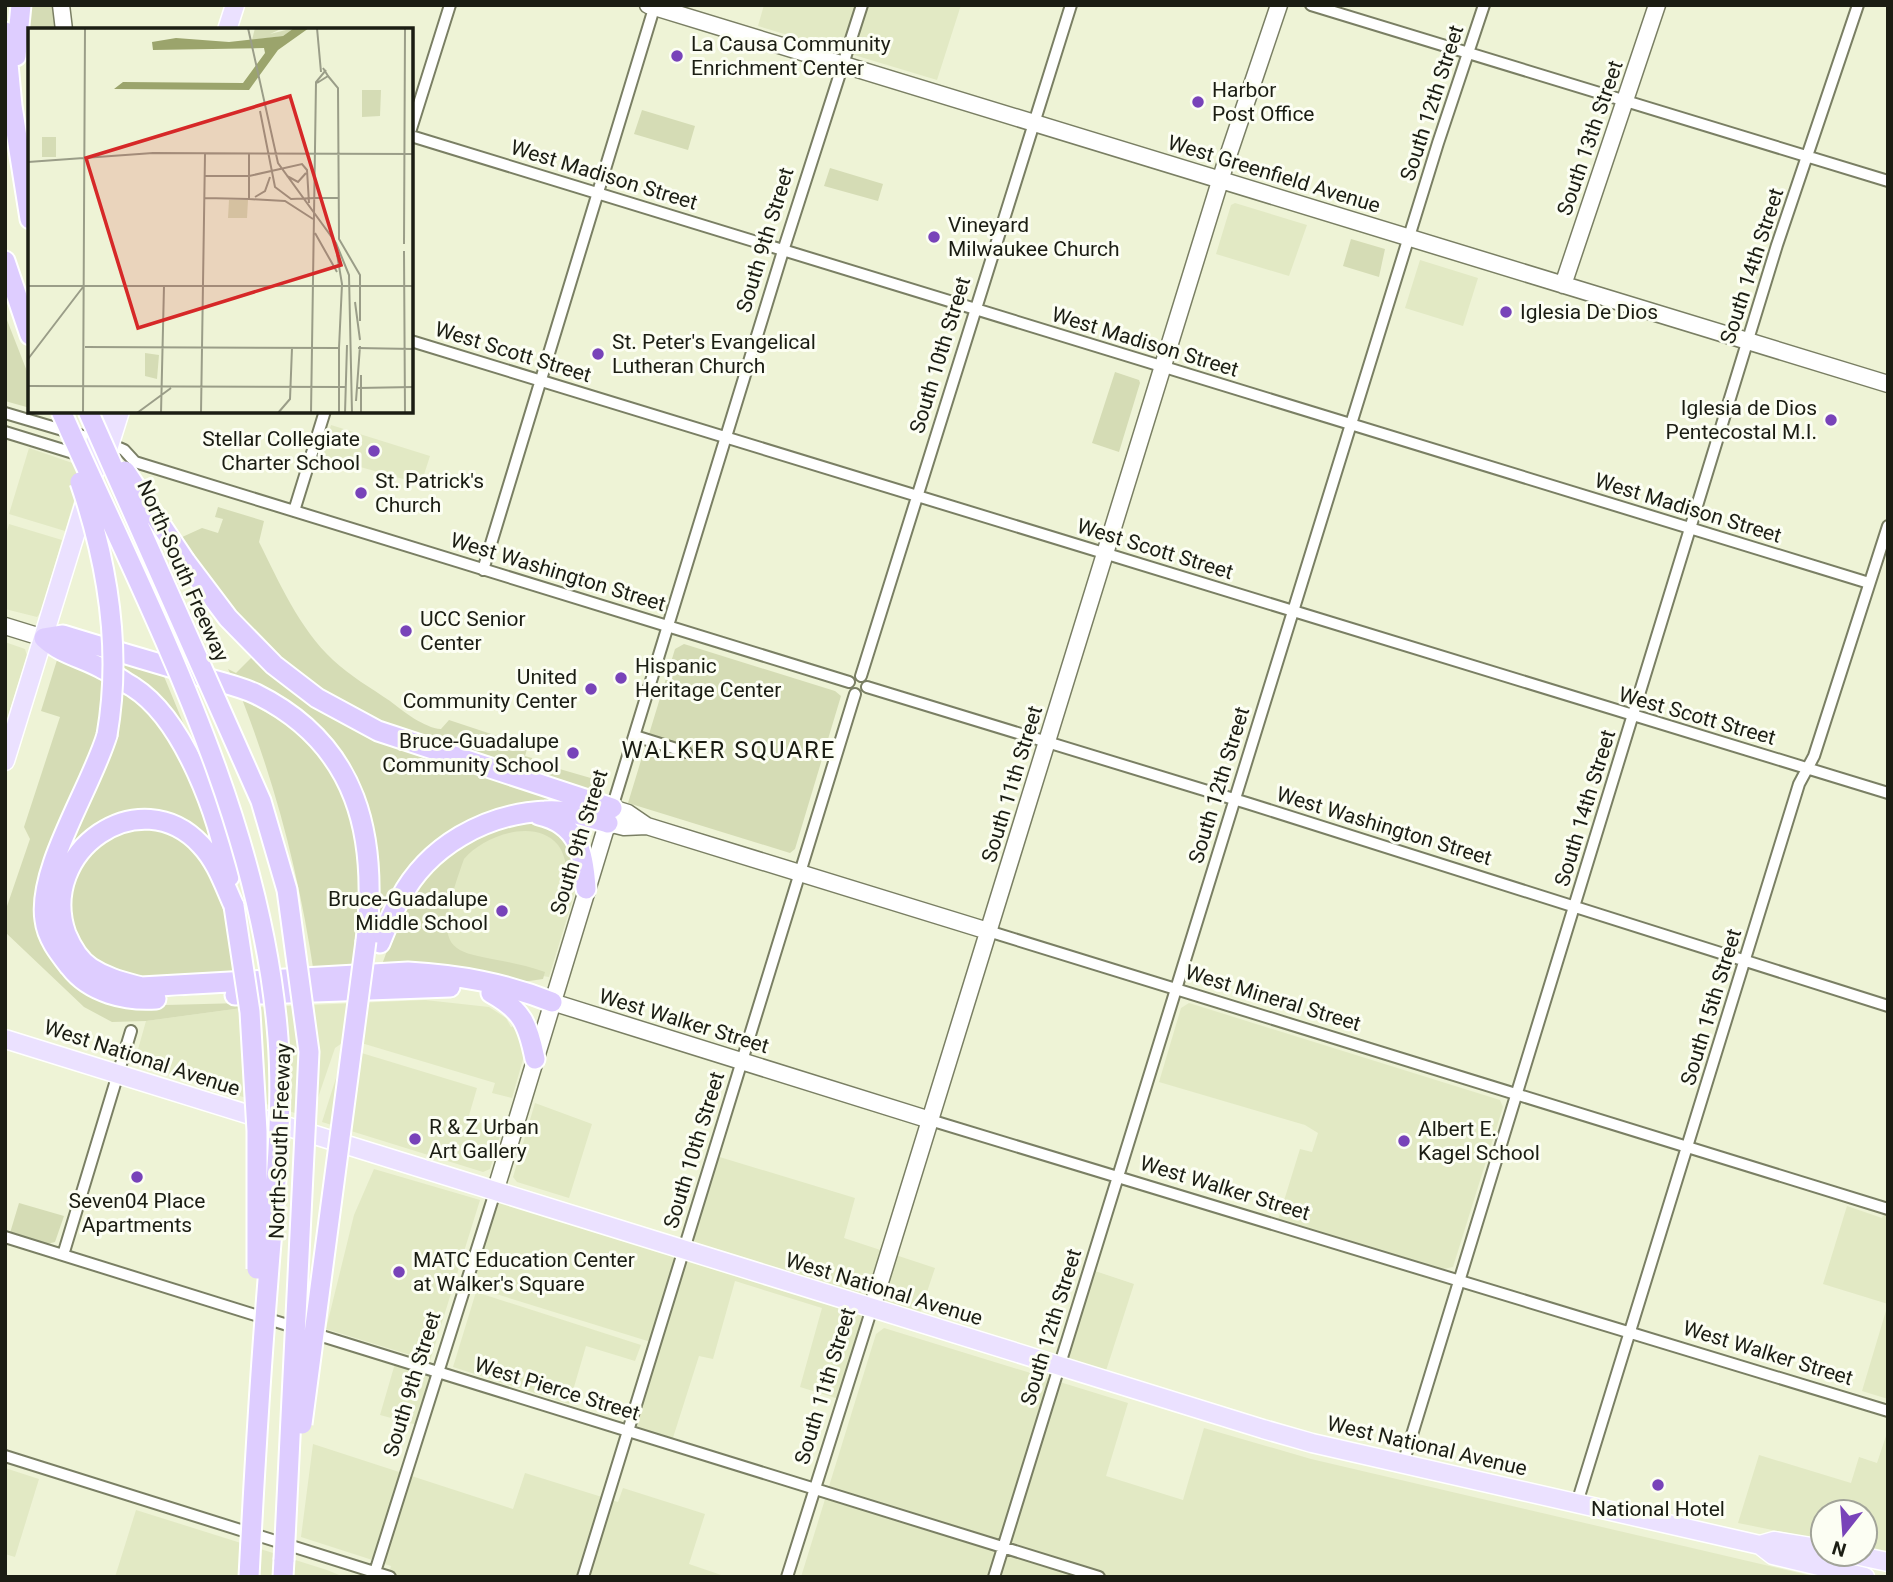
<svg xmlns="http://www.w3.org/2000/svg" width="1893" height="1582" viewBox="0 0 1893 1582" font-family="Roboto,sans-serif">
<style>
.built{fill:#e2e9c4}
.green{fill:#d5dcb5}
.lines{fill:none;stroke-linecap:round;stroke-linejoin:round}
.street-casing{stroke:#7a7f64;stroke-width:14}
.secondary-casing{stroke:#7a7f64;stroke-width:19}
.primary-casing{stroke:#fff;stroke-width:21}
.highway-casing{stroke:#fff;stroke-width:23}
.street{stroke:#fff;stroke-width:10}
.secondary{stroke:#fff;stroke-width:16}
.primary{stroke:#ebe1ff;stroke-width:18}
.highway{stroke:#decdff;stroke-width:19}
.highway-bridge-casing{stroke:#fff;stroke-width:23;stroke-linecap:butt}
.highway-bridge{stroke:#decdff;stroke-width:19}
.poi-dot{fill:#7843b9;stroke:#fcfef3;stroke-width:2.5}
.labels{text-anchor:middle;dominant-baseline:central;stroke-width:6;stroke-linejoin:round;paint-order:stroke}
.poi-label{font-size:21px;fill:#1b1d13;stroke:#fcfef3;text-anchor:start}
.street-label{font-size:21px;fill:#1b1d13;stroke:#fcfef3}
.quarter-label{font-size:24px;letter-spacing:2px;fill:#1b1d13;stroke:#fcfef3}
.inset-road{fill:none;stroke:#9a9d88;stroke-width:2}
.view{fill:#d62828;fill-opacity:0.15;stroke:#d62828;stroke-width:3.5}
.inset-edge{fill:none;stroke:#1b1d13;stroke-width:3.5}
</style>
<rect width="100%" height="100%" fill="#eef3d6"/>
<!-- built -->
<path class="built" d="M764,5H961L937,80L758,26Z
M1235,203L1307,225L1289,276L1216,254L1231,205Z
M1420,260L1478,278L1463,326L1405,308Z
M331,425L430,456L421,484L321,456Z
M29,448L84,467L65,531L9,514Z
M9,524L62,540L41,612L37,617L5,609V538Z
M5,642L25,649L27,656L5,726Z
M545,829L568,850L578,882L549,977L440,960L451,858L501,831Z
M425,1000L489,1007L506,1018L511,1027L519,1024L524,1056L512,1098L492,1093L495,1083L348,1039L335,1048L311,1118L140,1065L135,1060L146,1021L242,1008Z
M1189,1003L1500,1100L1503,1107L1453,1267L1443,1269L1278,1220L1300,1149L1312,1152L1318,1133L1305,1125L1159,1082L1181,1008Z
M355,1051L477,1088L468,1119L502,1129L490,1169L483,1172L322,1122L344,1053Z
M535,1103L592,1124L569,1198L517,1182L513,1177Z
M713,1155L855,1198L844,1238L935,1268L917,1322L872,1308L842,1400L800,1387L822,1308L735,1281L713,1359L699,1356L671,1444L628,1431L654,1343L464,1284L495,1192L683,1250Z
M374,1169L480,1200L430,1361L326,1329L354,1215Z
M1888,1202V1399L1862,1391L1888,1304L1823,1284L1847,1206L1882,1218Z
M1089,1269L1134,1284L1103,1380L1059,1367Z
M476,1292L641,1345L635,1361L586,1346L569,1404L453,1367Z
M884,1328L1128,1403L1106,1476L1183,1500L1204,1428L1311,1459L1816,1577H801L876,1334Z
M396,1360L438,1372L421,1426L380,1415Z
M1888,1430V1555L1865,1550V1512H1823V1540L1738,1523L1759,1455L1851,1483L1859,1457L1877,1463Z
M313,1444L513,1509L525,1473L618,1502L623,1488L705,1514L689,1564L727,1577H388L391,1566L301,1537Z
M5,1468L39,1479L15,1557L5,1554Z
M136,1510L327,1570L344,1577H115Z"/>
<!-- green -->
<path class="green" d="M25,5H54L57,30H30V84Z
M642,110L695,126L688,150L634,134Z
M830,168L883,184L878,201L824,186Z
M1351,239L1385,249L1379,277L1343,266Z
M5,315L30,379V408L5,401Z
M1115,372L1139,380L1140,383L1119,452L1092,443Z
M218,507L264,521L259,542C279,582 299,628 333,660C350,676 371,688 390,701C403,711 424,728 441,729L449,720L512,741V744L527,749L525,756L532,758V761L601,781L599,794L359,715L295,673L238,616L180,538L202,528L218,533L223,519L215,517Z
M684,644L835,691L841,696L795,849L790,853L628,803L675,649Z
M92,652L163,674L203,771L196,756Z
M256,653L322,706L577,804L462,828L377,937L343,763L233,679L228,669L236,673Z
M61,659L108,681L104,717L39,910L128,1006L242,1003V1008L146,1021L112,1022L84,1007L5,932V912L30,839L24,827L60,717L41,711L57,660Z
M121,689C182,737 200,790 222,862L219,863C167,761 14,840 65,947C75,967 96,983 117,989C153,999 198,990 234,988L235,992C199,994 158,1001 123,994C103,989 83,977 71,960C25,897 80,828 104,767C114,742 118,716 121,689Z
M242,699L294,728L334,769L363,844L355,972L314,974C300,879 277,789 242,699Z
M517,820L546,822L574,846L572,887C566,874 567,856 558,845C535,817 483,836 464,859C422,975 462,944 545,972L543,979L522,982L380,971C396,924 416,871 460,843C476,833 499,827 517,820Z
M124,829C135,829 152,826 163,829C222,848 230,926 239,978C201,980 153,989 116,976C65,957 52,884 91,847C99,840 114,835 124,829Z
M19,1203L64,1216L55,1242L47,1244L10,1233Z"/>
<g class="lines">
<defs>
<path id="street" d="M1311,5L1888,181
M411,129L450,5
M411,136L1869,583
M411,341C903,492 1395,643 1888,793
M5,413L110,444L124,450L135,462L849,682
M5,432L83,456
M294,511L325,411
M483,570L655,5
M861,676L1071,5
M867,687L1250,804L1888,1006
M635,736L686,752
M612,808L783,251L862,5
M988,931L1888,1209
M930,1120L1888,1411
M5,1237L297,1328
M63,1255L131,1031
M312,1333L1099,1577
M5,1456L390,1577
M1403,1464L1777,245L1858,5
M1577,1503L1799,784L1814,756L1888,526
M371,1577L375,1572L495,1192
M583,1577L855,694
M787,1577L872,1308
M994,1577L1438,143L1484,5"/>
<path id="secondary" d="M61,5L64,30
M648,5L1888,384
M1563,285L1657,5
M5,626L44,638
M608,823L624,827L647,826
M552,1002L930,1120
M495,1192L612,808L628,813L647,826L988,931
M872,1308L1225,165L1279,5"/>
<path id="primary" d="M227,30L235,5
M95,470L91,458L103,411
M5,761L95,470L104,462L120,411
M5,1039L1263,1429L1312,1443L1760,1545L1773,1555L1865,1577
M1760,1545L1774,1541L1823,1549
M1850,1554L1888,1562"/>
<path id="highway" d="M5,32L12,106L30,219
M16,56L21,5
M5,261L30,335
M185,561L228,618L274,665L317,698L378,731L612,808
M44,638L63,635C108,649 154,662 200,676C218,682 239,686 256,694C359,745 378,837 366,941
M44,638C61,654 81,657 101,668C112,673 123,681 133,687C185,720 220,819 229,877
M107,735C91,788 37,869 45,920C47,938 59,953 70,967C90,993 126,1001 156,999
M539,815C579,824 584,854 586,889
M234,906C224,884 217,862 201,845C140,779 37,851 66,934C71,946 80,961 91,968C106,978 123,982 141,987L408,972C459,975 504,983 552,1002
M380,943C386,928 392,913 400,899C428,846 485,814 545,811C566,809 587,817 608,823
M491,993C522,1010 528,1024 535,1059
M235,995L450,987
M283,1577L284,1560"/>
</defs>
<!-- street casing -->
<use href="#street" class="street-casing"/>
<!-- secondary casing -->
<use href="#secondary" class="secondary-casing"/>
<!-- primary casing -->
<use href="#primary" class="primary-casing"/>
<!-- highway casing -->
<use href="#highway" class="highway-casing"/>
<!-- street -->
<use href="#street" class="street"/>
<!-- secondary -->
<use href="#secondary" class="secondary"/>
<!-- primary -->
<use href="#primary" class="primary"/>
<!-- highway -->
<use href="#highway" class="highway"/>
<defs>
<path id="highway-bridge" d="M61,411C150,612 261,815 278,1038C284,1118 274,1200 268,1280C260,1379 254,1478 249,1577
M88,411L261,801L287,890L309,1052L284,1560
M125,471L185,561
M80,482C108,564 122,649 107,735
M234,906L250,1012L257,1131V1269
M302,1424L366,941"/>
</defs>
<!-- highway-bridge casing -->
<use href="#highway-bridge" class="highway-bridge-casing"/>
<!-- highway-bridge -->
<use href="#highway-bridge" class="highway-bridge"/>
</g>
<!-- markers -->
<g class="poi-dot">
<circle cx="677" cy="56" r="7"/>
<circle cx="1198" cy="102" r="7"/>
<circle cx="934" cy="237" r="7"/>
<circle cx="1506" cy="312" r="7"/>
<circle cx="598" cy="354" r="7"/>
<circle cx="1831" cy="420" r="7"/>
<circle cx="374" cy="451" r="7"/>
<circle cx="361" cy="493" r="7"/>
<circle cx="406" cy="631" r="7"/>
<circle cx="621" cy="678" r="7"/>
<circle cx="591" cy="689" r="7"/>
<circle cx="573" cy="753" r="7"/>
<circle cx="502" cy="911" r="7"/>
<circle cx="415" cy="1139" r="7"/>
<circle cx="1404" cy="1141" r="7"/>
<circle cx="137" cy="1177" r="7"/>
<circle cx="399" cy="1272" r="7"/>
<circle cx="1658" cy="1485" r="7"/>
</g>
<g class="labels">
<!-- poi labels -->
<g class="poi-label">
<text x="691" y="44">La Causa Community<tspan x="691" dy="24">Enrichment Center</tspan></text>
<text x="1212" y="90">Harbor<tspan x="1212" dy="24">Post Office</tspan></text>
<text x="948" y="225">Vineyard<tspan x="948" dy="24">Milwaukee Church</tspan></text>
<text x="1520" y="312">Iglesia De Dios</text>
<text x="612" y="342">St. Peter's Evangelical<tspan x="612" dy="24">Lutheran Church</tspan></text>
<text x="1817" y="408" text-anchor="end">Iglesia de Dios<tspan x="1817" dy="24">Pentecostal M.I.</tspan></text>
<text x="360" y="439" text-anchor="end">Stellar Collegiate<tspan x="360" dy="24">Charter School</tspan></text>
<text x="375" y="481">St. Patrick's<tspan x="375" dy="24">Church</tspan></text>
<text x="420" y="619">UCC Senior<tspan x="420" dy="24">Center</tspan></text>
<text x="635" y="666">Hispanic<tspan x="635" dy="24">Heritage Center</tspan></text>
<text x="577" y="677" text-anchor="end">United<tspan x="577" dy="24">Community Center</tspan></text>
<text x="559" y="741" text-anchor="end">Bruce-Guadalupe<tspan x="559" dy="24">Community School</tspan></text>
<text x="488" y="899" text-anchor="end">Bruce-Guadalupe<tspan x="488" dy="24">Middle School</tspan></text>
<text x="429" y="1127">R &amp; Z Urban<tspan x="429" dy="24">Art Gallery</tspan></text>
<text x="1418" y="1129">Albert E.<tspan x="1418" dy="24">Kagel School</tspan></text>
<text x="137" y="1201" text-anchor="middle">Seven04 Place<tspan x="137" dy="24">Apartments</tspan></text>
<text x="413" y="1260">MATC Education Center<tspan x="413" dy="24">at Walker's Square</tspan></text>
<text x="1658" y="1509" text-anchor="middle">National Hotel</text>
</g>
<!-- street labels -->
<g class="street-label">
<text transform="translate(1432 103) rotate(-72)">South 12th Street</text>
<text transform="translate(1590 138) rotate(-71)">South 13th Street</text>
<text transform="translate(1274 174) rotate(17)">West Greenfield Avenue</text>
<text transform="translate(604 175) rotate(17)">West Madison Street</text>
<text transform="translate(765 240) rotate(-73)">South 9th Street</text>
<text transform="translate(1752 266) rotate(-72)">South 14th Street</text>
<text transform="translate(1145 342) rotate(17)">West Madison Street</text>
<text transform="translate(513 352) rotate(17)">West Scott Street</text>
<text transform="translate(940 355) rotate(-73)">South 10th Street</text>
<text transform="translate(1688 508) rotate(17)">West Madison Street</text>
<text transform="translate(1155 549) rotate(17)">West Scott Street</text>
<text transform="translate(183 571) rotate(66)">North-South Freeway</text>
<text transform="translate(558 572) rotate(17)">West Washington Street</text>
<text transform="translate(1697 716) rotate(16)">West Scott Street</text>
<text transform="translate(1012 784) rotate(-73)">South 11th Street</text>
<text transform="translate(1219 785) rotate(-73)">South 12th Street</text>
<text transform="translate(1585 808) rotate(-73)">South 14th Street</text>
<text transform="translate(1384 826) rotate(17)">West Washington Street</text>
<text transform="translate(579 842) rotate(-73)">South 9th Street</text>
<text transform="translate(1273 998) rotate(17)">West Mineral Street</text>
<text transform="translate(1711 1007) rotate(-73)">South 15th Street</text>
<text transform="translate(684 1021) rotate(17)">West Walker Street</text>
<text transform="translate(142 1058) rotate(18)">West National Avenue</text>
<text transform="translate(280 1141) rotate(-88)">North-South Freeway</text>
<text transform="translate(694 1150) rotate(-73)">South 10th Street</text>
<text transform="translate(1225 1188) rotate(17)">West Walker Street</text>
<text transform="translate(884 1289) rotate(17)">West National Avenue</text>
<text transform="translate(1051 1327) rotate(-73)">South 12th Street</text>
<text transform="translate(1768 1353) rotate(17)">West Walker Street</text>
<text transform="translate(412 1384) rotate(-73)">South 9th Street</text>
<text transform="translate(825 1386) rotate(-73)">South 11th Street</text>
<text transform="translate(557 1389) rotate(17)">West Pierce Street</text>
<text transform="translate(1427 1446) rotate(13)">West National Avenue</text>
</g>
<!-- quarter labels -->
<g class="quarter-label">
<text x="729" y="750">WALKER SQUARE</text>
</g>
</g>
<!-- overview -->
<g transform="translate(28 28)">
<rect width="385" height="385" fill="#eef3d6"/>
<path d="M227,0H255L242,6L266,0L255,8L224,12ZM334,62H353L352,88L334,89ZM14,109H28V129H14ZM201,172H220L219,190H200ZM117,325L131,327L129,351L117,348Z" fill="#d5dcb5"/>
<path d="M266,0H281L250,22L221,62L86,61L95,54L215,55L237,25L236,20L125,22L124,14L148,10L201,14L255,8Z" fill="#9ba46c"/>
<path class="inset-road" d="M220,0L250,135L308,215L321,247L324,385M289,0L293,44M300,48L310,60L311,211L332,247V293M289,55L300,48L295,40M232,83L247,159L263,171L288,170M0,134L125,125L385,126M177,148H220M221,148L274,136L279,142L281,175M259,148L270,154L278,145M227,169L237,163L242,149M177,170L221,171V126M288,170H310M221,171L257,173L285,191M287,205L309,244M376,216L377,0M376,223L377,385M309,226L314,256L311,320M0,258H343M341,258H385M327,274L332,312M57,319L311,320M330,320L385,321M0,331L55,259M333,347V385M0,358L317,359M330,360L385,359M328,373L332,318M55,385L57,0M109,385L143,360M133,385L136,258M173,385L177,126M250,385L262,371L264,320M283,385L288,54L298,42M311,385V319M317,385L319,317"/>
<path class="view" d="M262,68L313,237L110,300L58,130Z"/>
<rect width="385" height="385" class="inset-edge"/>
</g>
<!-- border -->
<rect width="1893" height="1582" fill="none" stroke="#1b1d13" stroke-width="14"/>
<!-- north arrow -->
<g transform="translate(1844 1533) rotate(197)"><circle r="33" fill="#fcfef3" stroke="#a2a499" stroke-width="2"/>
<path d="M0-5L12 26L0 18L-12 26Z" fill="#7843b9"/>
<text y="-10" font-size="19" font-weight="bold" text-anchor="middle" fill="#1b1d13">N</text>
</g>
</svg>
